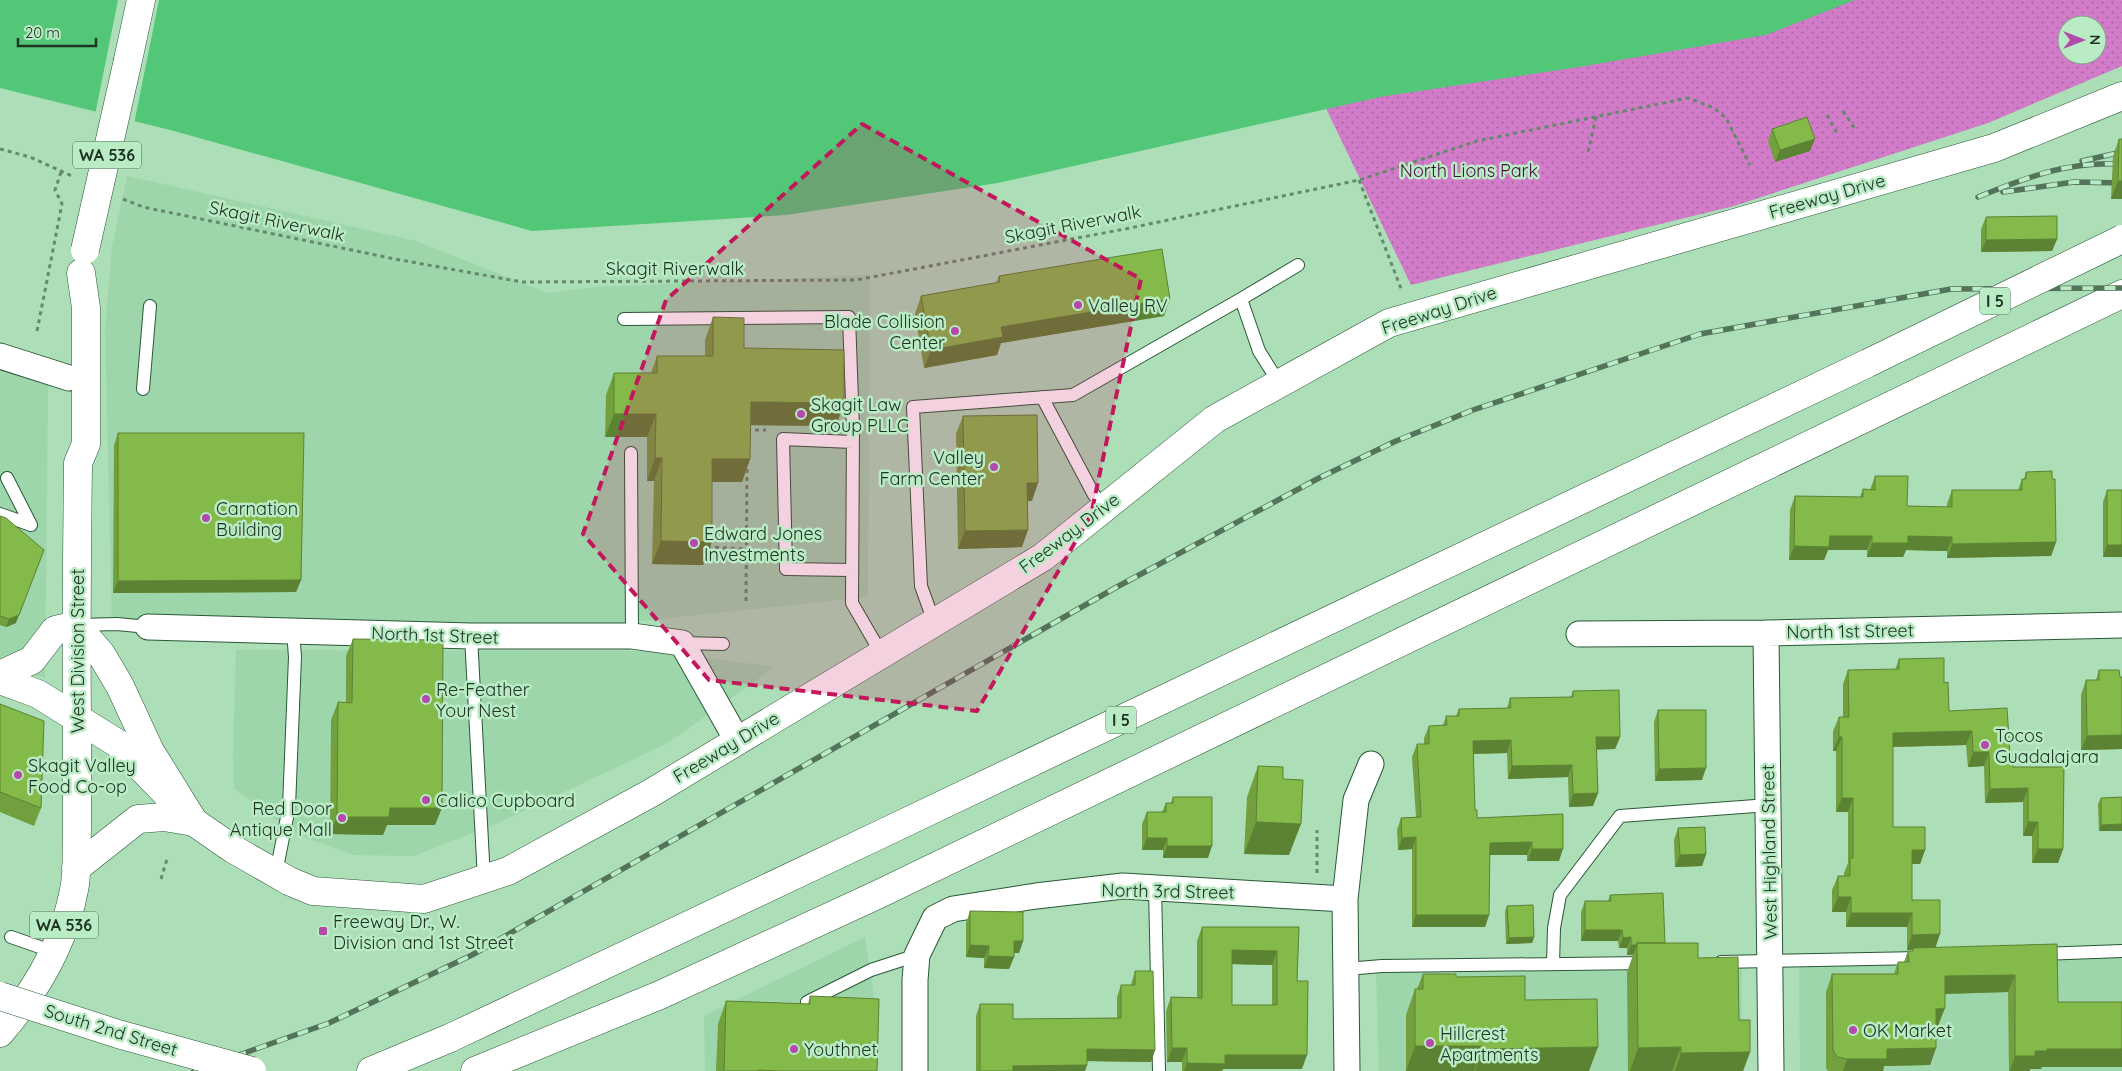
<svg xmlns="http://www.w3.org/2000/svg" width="2122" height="1071" viewBox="0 0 2122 1071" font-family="Quicksand,sans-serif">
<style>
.built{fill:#9dd6aa}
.park{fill:url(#park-dots);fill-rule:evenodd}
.water{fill:#53c778}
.pier{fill:#acdeb7}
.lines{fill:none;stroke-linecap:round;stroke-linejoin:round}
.service-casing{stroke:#2a5837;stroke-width:14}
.minor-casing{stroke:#2a5837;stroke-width:27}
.tertiary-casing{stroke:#2a5837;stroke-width:29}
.primary-casing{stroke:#2a5837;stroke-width:29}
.motorway-casing{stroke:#2a5837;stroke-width:29}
.path{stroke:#66896e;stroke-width:3;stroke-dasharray:4 4;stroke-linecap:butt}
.service{stroke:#fff;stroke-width:12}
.minor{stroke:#fff;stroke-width:25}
.tertiary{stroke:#fff;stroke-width:28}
.primary{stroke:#fff;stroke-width:28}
.motorway{stroke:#fff;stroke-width:28}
.rail-casing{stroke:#54735b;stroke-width:5.5}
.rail{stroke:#b9ebc4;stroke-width:4;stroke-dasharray:11;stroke-linecap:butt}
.secondary-bridge-casing{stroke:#2a5837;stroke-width:29;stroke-linecap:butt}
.primary-bridge-casing{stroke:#2a5837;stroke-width:29;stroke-linecap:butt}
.motorway-bridge-casing{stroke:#2a5837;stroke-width:29;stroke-linecap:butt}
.secondary-bridge{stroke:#fff;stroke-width:28}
.primary-bridge{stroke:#fff;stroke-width:28}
.motorway-bridge{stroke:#fff;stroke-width:28}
.wall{fill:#72a03f;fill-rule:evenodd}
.shaded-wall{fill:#5c8233}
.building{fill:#84ba49;stroke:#5c8233;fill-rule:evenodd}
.marked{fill:#c2185b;fill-opacity:0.2;stroke:#c2185b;stroke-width:4;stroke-dasharray:10 6;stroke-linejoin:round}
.poi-dot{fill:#b449ab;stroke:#b9ebc4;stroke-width:2}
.labels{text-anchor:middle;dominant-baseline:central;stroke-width:5;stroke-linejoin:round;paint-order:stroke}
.shield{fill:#b9ebc4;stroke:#4e6b55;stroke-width:1}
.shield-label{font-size:16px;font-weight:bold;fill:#203425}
.park-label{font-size:18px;fill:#480d44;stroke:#b9ebc4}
.street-label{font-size:18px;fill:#203425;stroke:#b9ebc4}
.poi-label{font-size:18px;fill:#203425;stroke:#b9ebc4;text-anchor:start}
</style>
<defs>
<pattern id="park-dots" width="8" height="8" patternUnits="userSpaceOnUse" patternTransform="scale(1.25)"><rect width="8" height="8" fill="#d27bc9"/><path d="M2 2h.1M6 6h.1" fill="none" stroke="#aa66a3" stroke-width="1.8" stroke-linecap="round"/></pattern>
</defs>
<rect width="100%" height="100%" fill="#acdeb7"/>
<!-- built -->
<path class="built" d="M127,176L416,241L547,293L597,287L870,275L868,597L576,628L112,626L105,330L112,247Z
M0,367L48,385L45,678L0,661Z
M236,650L652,651L775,667L666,744L498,823L414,856L354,855L298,835L234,789L233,752Z
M865,937L875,1003L872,1071H705L704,1016Z
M2122,955V1071H1800L1799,965Z
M1742,961L1741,1071H1379L1376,971Z"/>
<!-- park -->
<path class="park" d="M1816,0H2122V66L1988,123L1734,206L1411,285L1321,98ZM2067,25H2097V55H2067Z"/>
<!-- water -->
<path class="water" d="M0,0H1855L1766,35L1579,67L1380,97L998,183L786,215L532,231L174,131L0,88Z"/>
<!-- pier -->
<path class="pier" d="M118,0H159L134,124L95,115Z"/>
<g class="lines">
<defs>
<path id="service" d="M624,319L849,317L853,429L852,603L881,653
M1279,383L1259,351L1241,299L1298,265
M143,389L150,306
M1042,397L1094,495L1105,507
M631,453L632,636
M7,478L31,525
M0,514L31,525
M851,570L786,569L783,439L852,442
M934,622L921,586L913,407L1073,395L1241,299
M79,625L117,624L148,627
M471,636L484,879
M682,643L723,644
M276,873L289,807L295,657L293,631
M1155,888L1159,1071
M11,937L54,952
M2041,954L2122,951
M1721,962L1921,958
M1553,964L1554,928L1560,895L1620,816L1769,805
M1346,969L1382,966L1646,963
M807,1002L871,970L917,955"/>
<path id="minor" d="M0,356L69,378
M148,627L471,636H632L682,643L737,740
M1766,633L1771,1071
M1579,634L1766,633L2122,625
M915,1071V980L917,955L935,918L953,909L1036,896L1123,886L1345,899
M1347,1071L1345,899L1356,800L1371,764"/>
<path id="tertiary" d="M0,680L38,694L117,743L194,822L233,849L289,881L313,891L424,899L508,871L651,793L1043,557L1215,419L1389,323L1994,148L2122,96"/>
<path id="primary" d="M128,60L141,0
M76,625L101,654L120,686L150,751L194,822
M0,675L32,660L55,630L76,625
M76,868L138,819L164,817L194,822
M0,1033C35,992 64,944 74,890C78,871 76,850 77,830C77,792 77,754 77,716C76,632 77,548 78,463L86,444V308L81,273"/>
<path id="motorway" d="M371,1071L450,1038L877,836L1868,363
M475,1071L660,995L879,894L2122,294"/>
</defs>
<!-- service casing -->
<use href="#service" class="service-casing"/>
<!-- minor casing -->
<use href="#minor" class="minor-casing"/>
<!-- tertiary casing -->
<use href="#tertiary" class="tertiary-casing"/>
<!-- primary casing -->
<use href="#primary" class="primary-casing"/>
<!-- motorway casing -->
<use href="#motorway" class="motorway-casing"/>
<!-- path -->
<path class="path" d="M1843,111L1855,129
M1827,115L1838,135
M0,149L30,157L74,177
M1588,152L1596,117
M1359,180L1402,291
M123,199L143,207L395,259L522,282L856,280L1130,228L1359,180L1477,141L1688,98L1714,108L1726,118L1750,165
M37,331L62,204L55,190L61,172
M747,430H766
M707,547L746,549
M746,601L747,466
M107,789L115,791L119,797
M1317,873V830
M161,879L167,859"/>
<!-- service -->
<use href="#service" class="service"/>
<!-- minor -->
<use href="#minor" class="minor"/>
<!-- tertiary -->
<use href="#tertiary" class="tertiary"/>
<!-- primary -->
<use href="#primary" class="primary"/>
<!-- motorway -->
<use href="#motorway" class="motorway"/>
<defs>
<path id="rail" d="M2082,161L2122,152
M2003,192L2074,182L2122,183
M1978,197C2028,177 2067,161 2122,164
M194,1071L329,1023L472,955L1115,588L1319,478L1396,441L1473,410L1700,334L1951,289L2122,288"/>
</defs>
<!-- rail casing -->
<use href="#rail" class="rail-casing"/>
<!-- rail -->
<use href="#rail" class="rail"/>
<defs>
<path id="secondary-bridge" d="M0,996L118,1034L252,1071"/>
<path id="primary-bridge" d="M85,250L128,60"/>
<path id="motorway-bridge" d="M1868,363L2122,239"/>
</defs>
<!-- secondary-bridge casing -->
<use href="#secondary-bridge" class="secondary-bridge-casing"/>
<!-- primary-bridge casing -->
<use href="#primary-bridge" class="primary-bridge-casing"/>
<!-- motorway-bridge casing -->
<use href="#motorway-bridge" class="motorway-bridge-casing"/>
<!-- secondary-bridge -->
<use href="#secondary-bridge" class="secondary-bridge"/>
<!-- primary-bridge -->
<use href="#primary-bridge" class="primary-bridge"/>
<!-- motorway-bridge -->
<use href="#motorway-bridge" class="motorway-bridge"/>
</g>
<!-- wall -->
<path class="wall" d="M1772,129L1810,151L1775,162L1768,141Z
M2119,139H2122V199H2111L2113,156Z
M1986,217L2057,239L2052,251L1981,252V229Z
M999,276L1164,316L1001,343L997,355L924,368L915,314L921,296L996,283Z
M713,317L744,348L844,403L836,426L750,425V459L742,482H712L703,565L652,564L654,481H647V437H605L606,395L614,373H651L657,356H705V340Z
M963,416L1032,501H1028L1022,547L958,549L956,434Z
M118,433L301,580L296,592L113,593L114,445Z
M2026,472L2052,479L2056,542L2051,556L1947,558V551L1906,550L1903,557H1867V550H1828L1824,560H1789L1790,510L1795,496L1860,497L1863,489L1870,490L1875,476L1907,506L1947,507V504L1952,490H2018L2022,479H2024Z
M2107,490H2122V557H2103V502Z
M0,516L16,623L6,627L0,625Z
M353,639L435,825H387L383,835L330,834L331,720L338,702L346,703V656Z
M1899,659L1944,683L1949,711L2010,754L2013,767H2064L2063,849L2058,863H2032V836H2023V802L1985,803L1984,766L1968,767L1966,745L1893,747V827L1925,850L1920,864H1912V900L1935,948L2057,944L2058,1002L2122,1067H2042L2041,1069H2030V1071H2009L2008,992L1945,994L1938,1026H1936V1048L1930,1065L1884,1066L1883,1071H1828L1826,1068V992L1832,974H1894L1898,962H1904L1908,951H1912L1913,949L1907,950V927H1846V912H1832V890L1838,876H1844V873L1848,863V812H1836V751H1833V731L1839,717H1843V684L1848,670H1895Z
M2099,670L2120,677H2122V749L2081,750V695L2086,680H2096Z
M1573,691L1620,737L1615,749H1596L1598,793L1593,806L1569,807L1568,777L1508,779L1507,753L1473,754L1475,810L1477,818L1563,814L1559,861H1527V855H1490L1489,915L1485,927H1412V849L1398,850L1397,830L1401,818L1416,817L1412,757L1417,744H1424V738L1429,726L1443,725L1446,716H1456L1459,709L1507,708L1510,698L1571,697Z
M0,704L41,808L34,826L0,812Z
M1658,710L1702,780L1655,781L1654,722Z
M1258,766L1283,779L1289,855L1244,854L1247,797Z
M1173,797L1208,858H1163V850H1142V824L1147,812H1162L1166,803H1171Z
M2122,797L2099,831L2098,804L2101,798Z
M1678,828L1706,854L1702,866L1675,867L1674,840Z
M1610,895L1665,943L1698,958L1739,1020L1750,1052L1743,1071H1628L1627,972L1633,955H1627V948H1619L1618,941H1581V912L1585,901H1608Z
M1507,906L1534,937L1532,943L1506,944L1505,912Z
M970,911L1023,941L1019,953H1014V957L1009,969L984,968V958L966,957V923Z
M1202,927H1299L1297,981L1302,1069H1223L1222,1071H1182V1062H1167L1166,1011L1171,997L1197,998V941ZM1232,964L1272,965V1005H1232Z
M1135,971L1155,1050L1151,1062L1087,1061V1065L1085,1071H976V1016L980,1004L1013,1019L1117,1018V997L1121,985H1131Z
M1423,974L1456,977L1525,1000L1589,1071H1406V1015L1415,989H1417Z
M810,996L877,1071H716L718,1024L726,1001L808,1004Z"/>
<!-- shaded-wall -->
<path class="shaded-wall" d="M1815,139L1810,151L1775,162L1780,150Z
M2118,181H2122V199H2111Z
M2057,239L2052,251L1981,252L1986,240Z
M1170,299L1164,316L1001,343L997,355L924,368L931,350L1001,327Z
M751,402L844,403L836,426L743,425Z
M614,414H656L647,437H605Z
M655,458H662L654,481H647Z
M712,459H750L742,482H704Z
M1027,483H1038L1032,501H1021Z
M1028,530L1022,547L958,549L965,531Z
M1830,536H1872L1867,550H1828L1824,560H1789L1794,546Z
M1908,536L1952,537L1947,551L1906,550L1903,557H1867L1872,543Z
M661,541L712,542L703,565L652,564Z
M2056,542L2051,556L1947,558L1952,544Z
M2107,545H2122V557H2103Z
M41,558L16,623L6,627L9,619Z
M301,580L296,592L113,593L118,581Z
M1972,731L1966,745L1888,747L1893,733Z
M2122,735V749L2081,750L2087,736Z
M1596,737H1620L1615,749L1591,750Z
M1839,737H1842L1836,751H1833Z
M1511,740L1507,753L1468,754L1473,741Z
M1973,752H1989L1984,766L1968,767Z
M1572,765L1568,777L1508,779L1512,766Z
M1706,768L1702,780L1655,781L1659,769Z
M2028,788L2023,802L1985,803L1990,789Z
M1598,793L1593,806L1569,807L1573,794Z
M1842,798H1853L1848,812H1836Z
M390,808H442L435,825H387L383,835L330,834L337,817Z
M1256,822L1301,824L1289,855L1244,854Z
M2028,822H2038L2032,836H2023Z
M2122,824V831H2099L2101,825Z
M1416,837L1412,849L1398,850L1402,838Z
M1147,838H1167L1163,850H1142Z
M1532,842L1527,855H1486L1490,843Z
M1167,846H1212L1208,858H1163Z
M1532,849H1563L1559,861H1527Z
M2038,849H2063L2058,863H2032Z
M1912,850H1925L1920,864H1907Z
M1706,854L1702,866L1675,867L1680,855Z
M1838,897H1851L1846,912H1832Z
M1851,913H1912L1907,927H1846Z
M1416,915H1489L1485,927H1412Z
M1585,930H1622L1618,941H1581Z
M1940,934L1935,949L1907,950L1912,935Z
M1534,937L1532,943L1506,944L1509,938Z
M1631,937L1627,948H1619L1623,938Z
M1014,941H1023L1019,953H1010Z
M970,945L989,946L984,958L966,957Z
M1631,945H1637L1633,955H1627Z
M1232,950L1277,951L1272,965L1227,964Z
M988,956L1014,957L1009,969L984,968Z
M2015,975L2008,992L1938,994L1945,976Z
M1945,1008L1938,1026H1929L1936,1009Z
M1415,1046H1483L1474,1071H1406Z
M1598,1047L1589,1071H1475L1483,1049Z
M1681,1047L1672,1071H1630L1638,1048Z
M1172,1048H1187L1182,1062H1167Z
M1936,1048L1930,1065L1884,1066L1883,1071H1843L1847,1059L1887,1049Z
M1087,1049L1155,1050L1151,1062L1083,1061Z
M2047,1049H2122V1067H2042L2041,1069H2030V1071H2010L2015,1056Z
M1750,1052L1743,1071H1675L1681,1053Z
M1225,1055H1307L1302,1069H1223L1222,1071H1184L1187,1063Z
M1087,1065L1085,1071H1011L1013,1066Z"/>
<!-- building -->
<path class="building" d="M1807,117L1815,139L1780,150L1772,129Z
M2119,139H2122V181H2118Z
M2057,216V239L1986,240V217Z
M1162,249L1170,299L1001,327L1003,337L931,350L921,296L1000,282L999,276Z
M713,317L744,318V348L844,350V403L751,402L750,459H712V542L661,541L662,458H655L656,414H614V373H657V356H713Z
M1037,415L1038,483H1027L1028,530L965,531L963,416Z
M118,433H304L301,580L118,581Z
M2052,471V479H2055L2056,542L1952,544V537L1908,536V543H1872V536H1830L1829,547L1794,546L1795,496L1863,497V489L1875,490V476H1908L1907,506L1952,507V490H2022V479H2026V472Z
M2107,490H2122V545H2107Z
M0,516L6,518L44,550L19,615L9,619L0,616Z
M353,639L443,640L442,808H390L389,817H337L338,702L352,703Z
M1944,658V683L1948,682L1949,711L2007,708L2010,754H2013V767H2064L2063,849H2038V822H2028V788L1990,789L1989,752H1973L1972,731L1893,733V827H1925V850H1912V900H1940V934L1912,935V913H1851V897H1838V876H1850V858H1853V798H1842V737H1839V717H1849L1848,670L1899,669V659Z
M2099,670H2119L2120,677H2122V735L2087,736L2086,680H2099Z
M1619,690L1620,737H1596L1598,793L1573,794L1572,765L1512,766L1511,740L1473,741L1475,810H1477V818L1563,814V849H1532V842L1490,843L1489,915H1416V837L1402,838L1401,818L1421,817L1417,744H1429V726L1447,725L1446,716H1459V709L1511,708L1510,698L1573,697V691Z
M0,704L44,721L41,808L0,792Z
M1658,710H1706V768L1659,769Z
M1258,766L1283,767V779L1303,780L1301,824L1256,822Z
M1173,797H1212V846H1167V838H1147V812H1166V803H1173Z
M2122,797V824L2101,825V798Z
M1705,827L1706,854L1680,855L1678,828Z
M1663,893L1665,943H1637V945H1631V937L1623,938L1622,930H1585V901H1611L1610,895Z
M1533,905L1534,937L1509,938L1507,906Z
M970,911L1023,912V941H1014V957L988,956L989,946L970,945Z
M1202,927H1299L1297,981H1308L1307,1055H1225V1064L1187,1063V1048H1172L1171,997L1202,998ZM1232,950L1277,951V1005H1232Z
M1637,943H1698V958L1738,957L1739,1020H1750V1052L1681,1053V1047L1638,1048Z
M2057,944L2058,1002H2122V1049H2047V1051H2035V1056H2015V975L1945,976V1008L1936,1009V1048L1887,1049V1059H1847L1837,1057L1833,1050L1832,974H1898V962H1909L1908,951H1913V948Z
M1135,971H1153L1155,1050L1087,1049V1065L1013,1066V1071H980V1004H1013V1019L1121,1018V985H1135Z
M1423,974H1456V977L1525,976V1000L1597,999L1598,1047L1483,1049V1046H1415V989H1423Z
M810,996L879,999L877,1071H779L758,1070V1071H724L726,1001L810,1004Z"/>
<!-- marked area -->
<path class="marked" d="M862,124L1141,279L1091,515L977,711L709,680L583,534L666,300Z"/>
<!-- markers -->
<g class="poi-dot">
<circle cx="1078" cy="305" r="5"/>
<circle cx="955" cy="331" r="5"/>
<circle cx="801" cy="414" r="5"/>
<circle cx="994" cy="467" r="5"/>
<circle cx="206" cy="518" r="5"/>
<circle cx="694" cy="543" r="5"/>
<circle cx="426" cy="699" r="5"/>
<circle cx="1985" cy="745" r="5"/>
<circle cx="18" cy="775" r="5"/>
<circle cx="426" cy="800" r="5"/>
<circle cx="342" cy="818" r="5"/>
<rect x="318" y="926" width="10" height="10" rx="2.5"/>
<circle cx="1853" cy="1030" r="5"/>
<circle cx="1430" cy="1043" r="5"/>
<circle cx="794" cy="1049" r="5"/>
</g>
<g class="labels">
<!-- shield labels -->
<g class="shield">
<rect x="73" y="141.5" width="68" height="27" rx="4"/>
<rect x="1980" y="287.5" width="30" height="27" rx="4"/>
<rect x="1106" y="706.5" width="30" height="27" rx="4"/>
<rect x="30" y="911.5" width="68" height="27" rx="4"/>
</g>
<g class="shield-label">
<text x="107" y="155">WA 536</text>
<text x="1995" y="301">I 5</text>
<text x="1121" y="720">I 5</text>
<text x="64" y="925">WA 536</text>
</g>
<!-- park labels -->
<g class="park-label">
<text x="1469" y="170">North Lions Park</text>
</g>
<!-- street labels -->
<g class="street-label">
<text transform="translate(1827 196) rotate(-16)">Freeway Drive</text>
<text transform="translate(277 221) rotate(12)">Skagit Riverwalk</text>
<text transform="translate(1073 224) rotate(-11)">Skagit Riverwalk</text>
<text x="675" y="268">Skagit Riverwalk</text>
<text transform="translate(1439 310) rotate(-18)">Freeway Drive</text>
<text transform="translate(1069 533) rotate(-37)">Freeway Drive</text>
<text transform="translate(1850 631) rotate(-1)">North 1st Street</text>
<text transform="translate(435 635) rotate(2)">North 1st Street</text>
<text transform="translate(77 651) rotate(-90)">West Division Street</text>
<text transform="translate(726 747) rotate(-31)">Freeway Drive</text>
<text transform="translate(1769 852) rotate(-91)">West Highland Street</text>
<text transform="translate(1168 891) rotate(1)">North 3rd Street</text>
<text transform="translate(111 1030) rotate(17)">South 2nd Street</text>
</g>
<!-- poi labels -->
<g class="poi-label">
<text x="1088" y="305">Valley RV</text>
<text x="945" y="321" text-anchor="end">Blade Collision<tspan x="945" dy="21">Center</tspan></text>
<text x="811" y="404">Skagit Law<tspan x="811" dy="21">Group PLLC</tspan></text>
<text x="984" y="457" text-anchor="end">Valley<tspan x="984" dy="21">Farm Center</tspan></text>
<text x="216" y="508">Carnation<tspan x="216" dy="21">Building</tspan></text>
<text x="704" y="533">Edward Jones<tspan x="704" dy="21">Investments</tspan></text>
<text x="436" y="689">Re-Feather<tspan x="436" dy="21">Your Nest</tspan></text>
<text x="1995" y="735">Tocos<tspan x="1995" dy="21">Guadalajara</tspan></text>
<text x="28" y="765">Skagit Valley<tspan x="28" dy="21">Food Co-op</tspan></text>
<text x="436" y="800">Calico Cupboard</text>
<text x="332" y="808" text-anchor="end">Red Door<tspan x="332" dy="21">Antique Mall</tspan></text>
<text x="333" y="921">Freeway Dr., W.<tspan x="333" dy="21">Division and 1st Street</tspan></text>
<text x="1863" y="1030">OK Market</text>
<text x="1440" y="1033">Hillcrest<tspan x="1440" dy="21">Apartments</tspan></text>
<text x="804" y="1049">Youthnet</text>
</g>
</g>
<!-- north arrow -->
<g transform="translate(2082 40) rotate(90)"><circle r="24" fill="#b9ebc4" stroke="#7ca284"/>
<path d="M0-4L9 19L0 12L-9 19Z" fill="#b449ab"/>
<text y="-8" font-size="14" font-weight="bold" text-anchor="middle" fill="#203425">N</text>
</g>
<!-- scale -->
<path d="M18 38v8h78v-8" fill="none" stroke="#203425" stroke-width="2.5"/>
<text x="25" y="38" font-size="15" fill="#203425" stroke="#b9ebc4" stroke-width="4" paint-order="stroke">20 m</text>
</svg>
